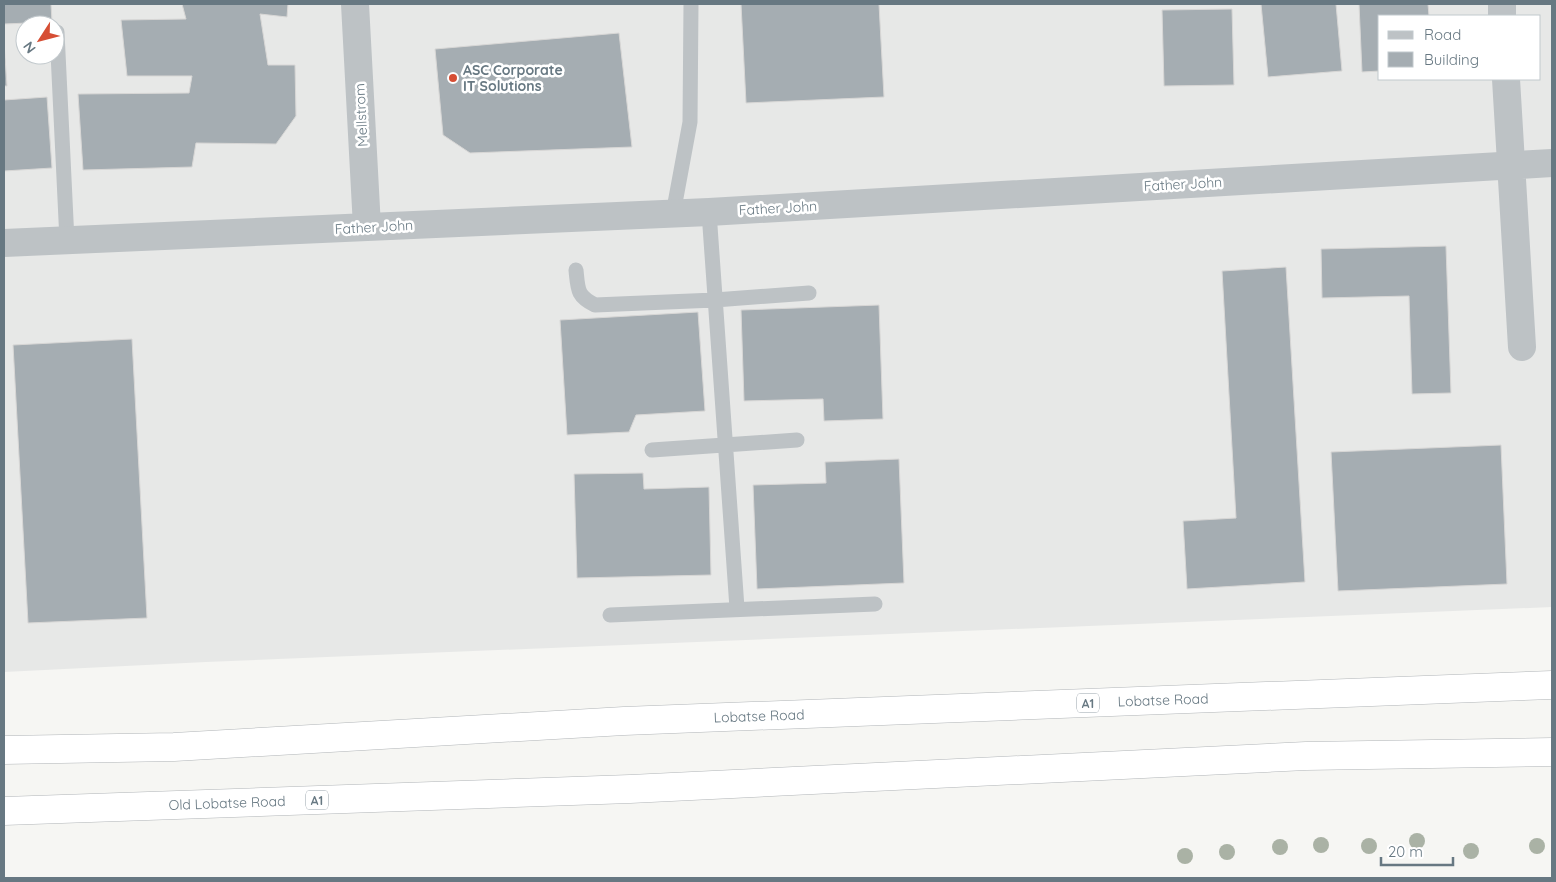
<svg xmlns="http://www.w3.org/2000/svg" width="1556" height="882" viewBox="0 0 1556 882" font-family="Quicksand,sans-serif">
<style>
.built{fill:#e7e8e7;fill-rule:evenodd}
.building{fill:#a5adb2;stroke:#d8d7d6}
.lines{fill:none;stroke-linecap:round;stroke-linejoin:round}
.highway-casing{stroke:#b1b5b8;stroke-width:29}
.lane{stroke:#bdc2c5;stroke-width:15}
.street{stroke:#bdc2c5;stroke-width:28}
.highway{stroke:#fff;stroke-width:28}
.tree{fill:#aab2a5}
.poi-dot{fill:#d64e34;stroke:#fff;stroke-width:2}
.labels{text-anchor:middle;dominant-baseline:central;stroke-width:5;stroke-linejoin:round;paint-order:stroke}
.shield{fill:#fff;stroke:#95a0a8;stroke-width:1}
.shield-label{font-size:12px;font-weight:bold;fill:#677882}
.poi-label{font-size:14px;font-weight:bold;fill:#677882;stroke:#fff;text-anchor:start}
.street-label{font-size:14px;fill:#677882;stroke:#fff}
</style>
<rect width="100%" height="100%" fill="#f6f6f3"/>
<!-- built -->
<path class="built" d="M4,4H1552V607L206,662L4,672ZM1380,16H1540V79H1380ZM25,25H55V55H25Z"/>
<!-- building -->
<path class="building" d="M4,4H51L52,22L4,24Z
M182,4H288L287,17L260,14L268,65H295L296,116L276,144L196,143L192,167L83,170L78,94L189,93L192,76H127L121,20L186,19Z
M741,4H879L884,97L746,103Z
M1261,4H1336L1342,71L1268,77Z
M1359,4H1428L1429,16H1380V71L1362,72Z
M1232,9L1234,85L1164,86L1162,10Z
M619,33L632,147L470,153L443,135L435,49Z
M4,43L7,86H4Z
M47,97L52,168L4,171V100Z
M1446,246L1451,393L1412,394L1409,296L1322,298L1321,249Z
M1286,267L1305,582L1187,589L1183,521L1236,518L1222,271Z
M879,305L883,419L824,421L823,399L744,401L741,310Z
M698,312L705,411L636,415L629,432L567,435L560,320Z
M132,339L147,618L28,623L13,345Z
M1501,445L1507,584L1338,591L1331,452Z
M899,459L904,583L757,589L753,485L826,483L825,462Z
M643,473L644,489L709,487L711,575L577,578L574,474Z"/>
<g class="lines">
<defs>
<path id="highway" d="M4,750L174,747L624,721L1552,685
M4,811L630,789L1306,756L1552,752"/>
</defs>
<!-- highway casing -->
<use href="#highway" class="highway-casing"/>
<!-- lane -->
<path class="lane" d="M57,32L67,241
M709,212L737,608
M673,214L690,122L691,4
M576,270C578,290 577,296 595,305L715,300L809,293
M652,450L797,440
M610,615L875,604"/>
<!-- street -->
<path class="street" d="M355,4L367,227
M1502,4V16
M1506,79L1522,347
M4,243L709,212L1552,163"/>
<!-- highway -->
<use href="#highway" class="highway"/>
</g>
<!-- trees -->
<g class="tree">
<circle cx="1417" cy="841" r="8"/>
<circle cx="1321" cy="845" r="8"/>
<circle cx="1369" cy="846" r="8"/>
<circle cx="1537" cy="846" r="8"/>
<circle cx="1280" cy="847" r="8"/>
<circle cx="1471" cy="851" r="8"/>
<circle cx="1227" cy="852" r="8"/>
<circle cx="1185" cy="856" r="8"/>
</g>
<!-- markers -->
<circle class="poi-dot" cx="453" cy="78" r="5"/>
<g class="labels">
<!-- shield labels -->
<g class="shield">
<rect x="1077" y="693.5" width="22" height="19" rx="4"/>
<rect x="306" y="790.5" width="22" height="19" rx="4"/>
</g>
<g class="shield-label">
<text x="1088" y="703">A1</text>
<text x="317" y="800">A1</text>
</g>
<!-- poi labels -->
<g class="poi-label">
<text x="463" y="70">ASC Corporate<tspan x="463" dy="16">IT Solutions</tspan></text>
</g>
<!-- street labels -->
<g class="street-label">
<text transform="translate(361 115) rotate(-93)">Mellstrom</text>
<text transform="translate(1183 184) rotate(-3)">Father John</text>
<text transform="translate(778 208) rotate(-3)">Father John</text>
<text transform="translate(374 227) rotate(-3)">Father John</text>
<text transform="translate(1163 700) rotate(-2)">Lobatse Road</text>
<text transform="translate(759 716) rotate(-2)">Lobatse Road</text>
<text transform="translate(227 803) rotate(-2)">Old Lobatse Road</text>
</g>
</g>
<!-- border -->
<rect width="1556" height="882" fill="none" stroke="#677882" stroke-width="10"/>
<!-- legend -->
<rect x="1378" y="15" width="162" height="65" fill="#ffffff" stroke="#c2c9cd"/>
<rect x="1388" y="31" width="25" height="8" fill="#bdc2c5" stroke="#c2c9cd"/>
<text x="1424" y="40" font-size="15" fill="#677882">Road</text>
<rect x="1388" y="52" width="25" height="15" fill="#a5adb2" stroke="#c2c9cd"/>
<text x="1424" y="65" font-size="15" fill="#677882">Building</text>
<!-- north arrow -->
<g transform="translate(40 40) rotate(234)"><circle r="24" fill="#ffffff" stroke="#c2c9cd"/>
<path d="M0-4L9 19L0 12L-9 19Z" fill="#d64e34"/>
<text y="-8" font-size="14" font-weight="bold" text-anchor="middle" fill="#677882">N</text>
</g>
<!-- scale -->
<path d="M1381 857v8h72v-8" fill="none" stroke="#677882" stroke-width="2.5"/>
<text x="1388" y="857" font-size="15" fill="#677882" stroke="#ffffff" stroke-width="4" paint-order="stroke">20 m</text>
</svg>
